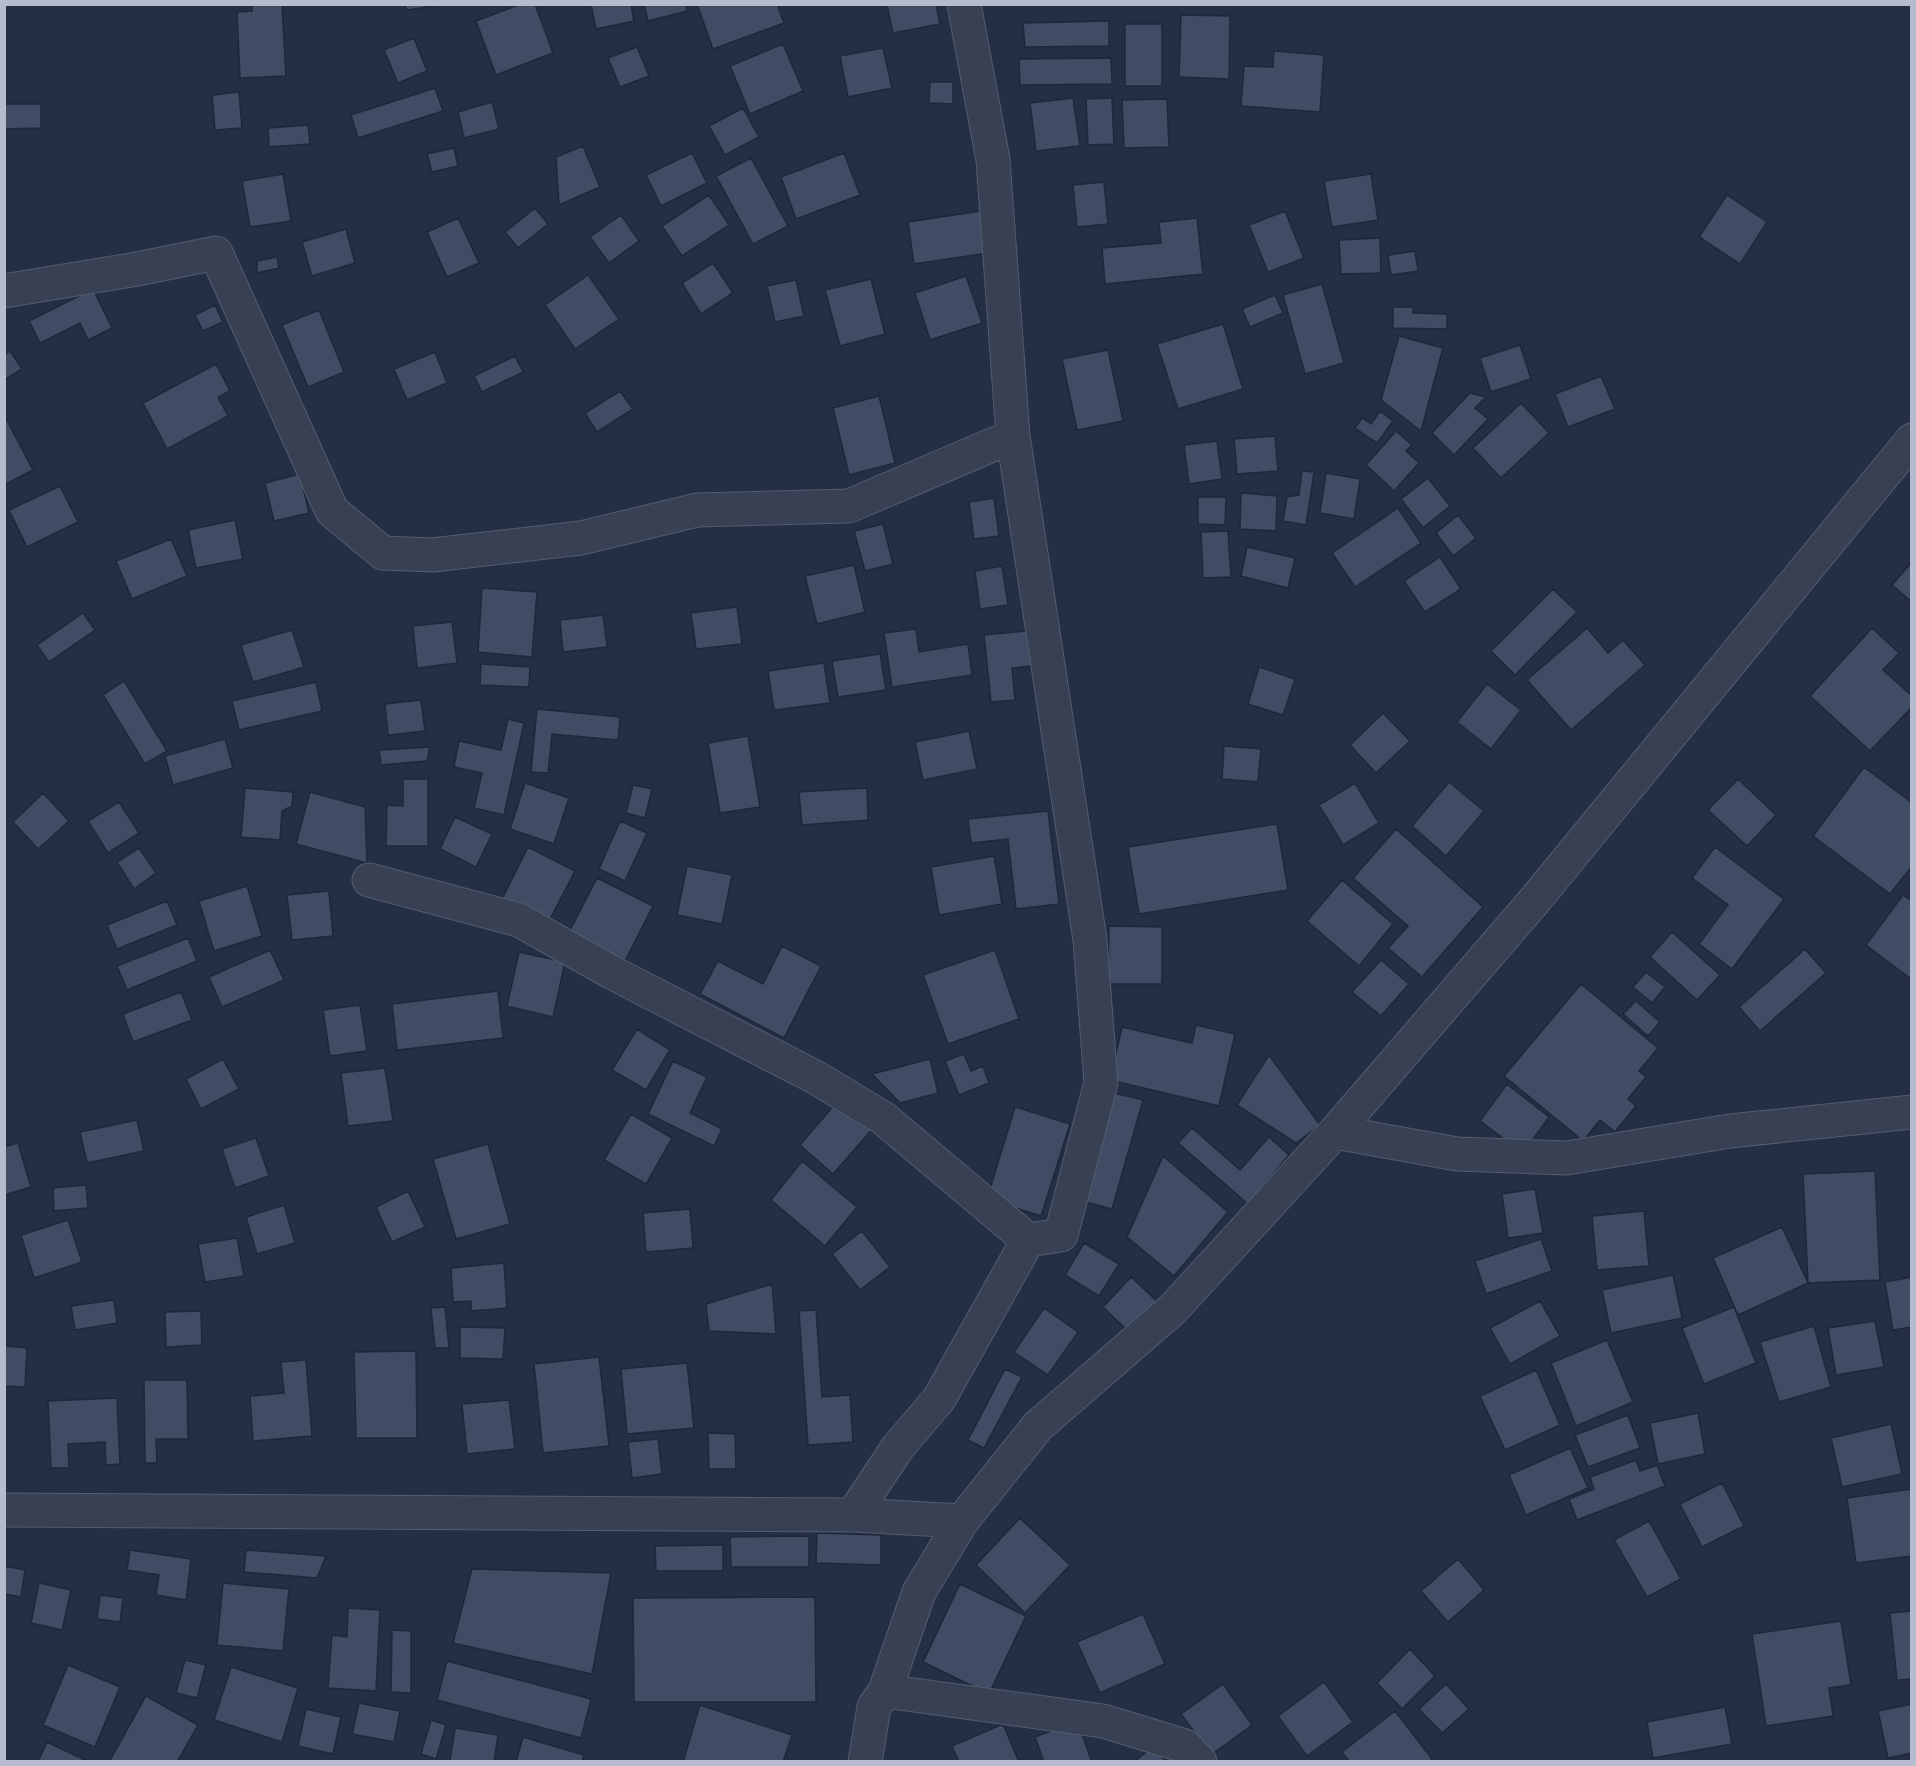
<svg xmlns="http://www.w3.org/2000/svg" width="1916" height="1766" viewBox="0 0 1916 1766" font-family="Commissioner,sans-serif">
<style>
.building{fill:#404b64;stroke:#1f283a;stroke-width:1.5}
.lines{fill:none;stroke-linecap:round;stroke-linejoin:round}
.street-casing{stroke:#545c6d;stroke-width:35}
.street{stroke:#384153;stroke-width:33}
</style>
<rect width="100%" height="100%" fill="#242e44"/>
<!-- building -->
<path class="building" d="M252,4H282L286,76L240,78L237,12L252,11Z
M404,4H447L407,10Z
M521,4H535L553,53L496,75L476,21Z
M591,4H631L634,21L596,29Z
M644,4H686L687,11L648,21Z
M697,4H777L784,23L713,49Z
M936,4L940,24L893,33L887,5Z
M1181,15L1230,16L1229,79L1179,77Z
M1109,21V46L1025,47L1023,23Z
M1125,24H1162V86H1125Z
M414,38L427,71L398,83L384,50Z
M783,44L803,91L750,114L730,66Z
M637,47L649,76L620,87L608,58Z
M883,48L892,88L848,97L840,56Z
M1274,51L1324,55L1320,112L1241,106L1244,66L1273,67Z
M1111,58L1112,84L1020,85L1019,59Z
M930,82H953V104L929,103Z
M435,88L443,111L358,138L351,115Z
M239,92L242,128L215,130L212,95Z
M1073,98L1080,146L1036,151L1030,103Z
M1112,98L1114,144L1088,145L1086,99Z
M1167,99L1169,147L1124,148L1122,100Z
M492,102L499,129L464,138L458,112Z
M4,104H41V128L4,129Z
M743,108L759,137L725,155L709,126Z
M308,125L310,144L269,147L268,128Z
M583,146L600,187L559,205L556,157Z
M454,148L458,166L432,172L427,154Z
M692,153L707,183L661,206L646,175Z
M844,153L860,195L796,219L781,177Z
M751,158L788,226L753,244L716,176Z
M283,174L291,221L250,227L242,181Z
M1371,174L1378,220L1332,227L1324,181Z
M1104,182L1108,224L1077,227L1073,185Z
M709,195L729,225L682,256L662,226Z
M1727,195L1767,222L1740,264L1699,237Z
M535,208L548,224L518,248L505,232Z
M987,210L995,252L914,264L908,222Z
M1285,211L1304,258L1268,272L1249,225Z
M621,215L639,241L609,263L590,237Z
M458,218L479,263L447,277L427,232Z
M1197,218L1203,274L1105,284L1102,248L1161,243L1159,222Z
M346,229L355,263L312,276L302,242Z
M1380,238L1381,273L1341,274L1339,240Z
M1415,251L1418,271L1391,275L1388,255Z
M277,257L279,268L257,273V261Z
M713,263L733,293L701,314L682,283Z
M588,275L619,319L575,349L545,305Z
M966,276L982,323L930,340L915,293Z
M871,279L885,334L840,346L825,290Z
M796,280L804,316L775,322L767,286Z
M1322,284L1344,363L1305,374L1283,295Z
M93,289L112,328L88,340L80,323L40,343L29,321Z
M1275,295L1283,313L1250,327L1242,309Z
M215,305L223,322L203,331L195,315Z
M1393,307H1413V313L1447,314V329L1393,328Z
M319,310L344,372L308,387L282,325Z
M1223,324L1243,389L1178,409L1157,344Z
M1399,336L1443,348L1421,431L1381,400Z
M1520,345L1531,379L1491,392L1480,358Z
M1108,350L1123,421L1077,430L1062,359Z
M10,351L22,369L4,380V355Z
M435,352L447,383L407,400L394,369Z
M515,356L523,372L482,392L474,376Z
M216,364L230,391L218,397L228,416L167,449L143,403Z
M1601,376L1615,409L1568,427L1555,394Z
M620,391L633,409L597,432L585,413Z
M1470,393L1486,397L1475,408L1488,419L1454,455L1432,433Z
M879,396L895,463L849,475L833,408Z
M1521,403L1549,433L1501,478L1473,448Z
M1380,411L1393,421L1377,443L1355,428L1362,418L1371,424Z
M4,415L33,470L4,485Z
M1396,431L1412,445L1406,451L1419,463L1394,491L1366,465Z
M1275,436L1278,471L1237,474L1234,439Z
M1217,441L1222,479L1189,484L1184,445Z
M1302,471L1314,472L1306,525L1283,521L1287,497L1299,495Z
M1326,473L1360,479L1354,519L1320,513Z
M300,474L309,513L274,521L265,483Z
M1428,478L1450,506L1423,528L1401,499Z
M60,486L78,522L27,547L9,510Z
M1241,493L1277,496L1276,531L1240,529Z
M1198,497H1226L1225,525L1198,524Z
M994,498L999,536L974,539L969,502Z
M1398,508L1421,543L1355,587L1332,553Z
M1458,515L1476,538L1453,556L1436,533Z
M235,520L243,559L196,568L188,530Z
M883,524L893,564L865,571L854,531Z
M1228,531L1231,577L1203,578L1201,532Z
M171,539L187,576L132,599L116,561Z
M1247,547L1295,558L1288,588L1241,576Z
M1440,557L1461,589L1425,612L1404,581Z
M1912,562V602L1892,585Z
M854,565L865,612L817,624L805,576Z
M1002,566L1008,605L980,609L975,571Z
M482,588L537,592L532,657L478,652Z
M1553,589L1577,612L1515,675L1491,651Z
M737,607L742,644L696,649L691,613Z
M83,613L95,630L49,662L37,645Z
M603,615L607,647L563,652L560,620Z
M452,622L457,663L417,668L413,626Z
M1587,628L1608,653L1623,640L1645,665L1571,730L1527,680Z
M1872,628L1899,653L1883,670L1912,696V707L1870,751L1810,696Z
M916,629L919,652L968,644L972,675L892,687L884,633Z
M292,630L304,667L253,682L241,645Z
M1038,630L1042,665L1012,668L1015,700L991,702L984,635Z
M880,654L886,690L838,697L832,661Z
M824,663L830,703L774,710L768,671Z
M481,664L530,667L529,687L480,685Z
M1259,667L1295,679L1283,715L1248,704Z
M124,681L167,751L145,764L103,695Z
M316,682L322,711L239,730L232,701Z
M1487,684L1521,710L1491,749L1457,722Z
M421,700L425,731L388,735L385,704Z
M537,709L620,717L618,740L552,734L548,773L531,772Z
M1383,713L1410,741L1376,773L1350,745Z
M508,719L524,723L504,815L474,808L482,773L454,767L459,741L501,750Z
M969,731L977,769L923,780L915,742Z
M748,736L760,807L720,813L708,743Z
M225,739L233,768L173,785L165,756Z
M1224,746L1261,749L1258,782L1222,779Z
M430,747L427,761L381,765L379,750Z
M1864,767L1912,803V866L1890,894L1813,836Z
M403,779H428V846H386L387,805L403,806Z
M1738,779L1776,815L1747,846L1708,810Z
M1449,782L1484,811L1446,856L1412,826Z
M525,783L569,798L554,844L510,829Z
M1355,783L1379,823L1343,845L1319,805Z
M633,785L652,789L645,818L626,813Z
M245,788L293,792L292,806L282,811L280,840L241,837Z
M867,788L868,820L802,825L799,792Z
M310,792L365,807L367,863L296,844Z
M43,793L69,821L38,849L13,822Z
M119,802L139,833L108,853L88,821Z
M1048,811L1059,904L1016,909L1008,839L971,843L968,819Z
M455,817L492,834L476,867L440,849Z
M620,821L647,833L625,881L599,869Z
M1277,824L1288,890L1139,914L1128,847Z
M1396,829L1483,907L1422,977L1388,948L1408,926L1353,878Z
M528,847L575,871L548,923L502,899Z
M1715,847L1784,899L1732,969L1699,944L1728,905L1692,878Z
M139,848L156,873L134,889L117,862Z
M994,856L1002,904L939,915L931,867Z
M687,866L732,875L722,924L677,915Z
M597,878L653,906L624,963L568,934Z
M1342,880L1393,924L1359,966L1307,921Z
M247,886L262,936L214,951L199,901Z
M329,891L333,936L292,940L287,895Z
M1903,895L1912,901L1911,979L1866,945Z
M167,901L177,925L117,949L107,925Z
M1109,926L1162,927V984H1108Z
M1672,932L1720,975L1697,1000L1650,957Z
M188,938L197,961L127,990L117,966Z
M782,946L821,966L784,1038L700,994L718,961L763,984Z
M1805,949L1826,973L1760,1031L1739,1007Z
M270,950L284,980L222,1007L209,977Z
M995,950L1019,1019L948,1044L923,975Z
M519,952L565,962L553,1017L507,1006Z
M1381,960L1409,984L1381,1016L1352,992Z
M1646,972L1665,987L1652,1003L1633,987Z
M1581,984L1658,1048L1639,1071L1646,1077L1628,1099L1636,1106L1615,1132L1600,1120L1583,1141L1504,1076Z
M498,991L503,1038L397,1050L392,1004Z
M181,992L192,1020L133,1042L123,1014Z
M1636,1001L1660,1022L1648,1036L1623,1014Z
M360,1005L367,1051L330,1056L323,1010Z
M1196,1025L1235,1034L1219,1106L1110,1080L1122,1027L1192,1043Z
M637,1029L670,1050L646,1090L612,1070Z
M964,1054L971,1071L983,1066L989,1083L959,1095L945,1061Z
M1269,1055L1320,1125L1296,1143L1237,1105Z
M223,1059L239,1089L201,1109L186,1079Z
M930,1059L938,1093L900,1103L872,1074Z
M673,1061L707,1077L690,1113L722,1129L714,1146L648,1114Z
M385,1068L393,1121L348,1126L341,1073Z
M1507,1084L1549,1117L1523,1153L1480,1121Z
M1110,1092L1143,1100L1112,1209L1079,1200Z
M841,1097L874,1127L833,1174L800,1145Z
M1015,1107L1070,1124L1041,1216L987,1199Z
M631,1114L672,1138L646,1184L604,1160Z
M137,1120L144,1151L87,1163L80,1132Z
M1192,1128L1240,1170L1269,1137L1289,1155L1248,1204L1178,1143Z
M256,1138L269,1176L235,1188L222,1149Z
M18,1143L31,1187L4,1195V1147Z
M488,1144L510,1224L456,1239L433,1159Z
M1163,1156L1228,1212L1174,1276L1127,1237Z
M802,1161L857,1207L825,1246L771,1200Z
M1875,1171L1880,1280L1808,1283L1803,1174Z
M86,1185L88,1208L54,1211L53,1188Z
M1535,1189L1543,1233L1508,1238L1502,1194Z
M408,1191L425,1227L392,1242L376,1207Z
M284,1205L295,1243L257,1254L246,1217Z
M690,1209L693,1248L646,1252L643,1213Z
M1644,1211L1649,1266L1597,1270L1592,1216Z
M68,1220L82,1262L34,1278L21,1235Z
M1782,1227L1808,1283L1738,1315L1713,1258Z
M862,1231L890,1267L860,1290L832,1254Z
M237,1238L244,1276L205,1282L198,1244Z
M1541,1239L1552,1271L1486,1294L1475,1261Z
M1084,1243L1119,1264L1099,1296L1065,1275Z
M504,1263L507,1308L471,1311V1301L453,1302L451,1268Z
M1673,1275L1682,1318L1611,1333L1602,1290Z
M1131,1277L1160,1304L1132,1335L1103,1307Z
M1912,1277V1327L1893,1330L1885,1282Z
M772,1284L776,1334L709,1331L706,1304Z
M114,1300L117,1323L75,1330L71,1306Z
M1540,1301L1560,1336L1510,1364L1490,1328Z
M445,1307L449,1348H435L431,1308Z
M1734,1307L1756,1363L1704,1384L1682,1328Z
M1044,1308L1078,1332L1048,1375L1014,1352Z
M816,1310L822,1397L850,1395L853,1442L808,1445L799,1311Z
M201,1311L202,1345L166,1347L165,1312Z
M1875,1321L1884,1367L1836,1375L1828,1328Z
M1814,1326L1831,1387L1779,1402L1760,1342Z
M460,1327L505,1328L503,1359L460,1358Z
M1607,1340L1633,1402L1576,1426L1551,1363Z
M4,1346L27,1348L25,1387L4,1386Z
M416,1351L417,1438H356L354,1352Z
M599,1357L609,1446L543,1453L534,1364Z
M306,1360L312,1436L253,1441L250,1396L284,1393L281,1362Z
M687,1363L694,1428L627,1434L621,1369Z
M1005,1369L1022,1377L984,1448L968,1440Z
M1536,1370L1560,1425L1505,1450L1480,1396Z
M144,1380H187L188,1439H156L157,1463H145Z
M117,1398L120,1464L106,1465L105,1442L68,1444L69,1468H51L48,1401Z
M509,1400L515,1449L467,1454L462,1404Z
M1698,1413L1705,1454L1658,1464L1650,1423Z
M1628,1415L1640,1448L1588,1467L1575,1435Z
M1891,1424L1902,1474L1842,1487L1831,1438Z
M708,1433L735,1434L736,1469H709Z
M658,1439L662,1474L632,1478L628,1442Z
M1570,1448L1588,1488L1526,1515L1509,1475Z
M1636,1460L1640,1471L1657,1465L1665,1486L1577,1520L1569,1499L1594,1489L1590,1477Z
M1722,1483L1744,1526L1702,1547L1680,1504Z
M1912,1489V1556L1856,1563L1847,1498Z
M1020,1518L1070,1565L1025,1613L976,1565Z
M1649,1521L1681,1579L1647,1597L1614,1540Z
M817,1533L881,1535V1565L816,1563Z
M809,1536V1567H731L730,1537Z
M723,1545V1571H656L655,1546Z
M130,1550L191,1559L186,1600L156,1595L159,1575L127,1570Z
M246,1550L326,1556L317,1578L244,1572Z
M1458,1559L1484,1590L1448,1622L1421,1591Z
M4,1566L25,1570L21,1597L4,1594Z
M472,1569L611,1573L592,1674L453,1643Z
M39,1583L71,1590L62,1630L31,1623Z
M223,1583L289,1589L283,1651L217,1645Z
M960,1584L1026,1616L989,1694L923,1662Z
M100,1595L123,1598L120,1622L97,1619Z
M815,1597L816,1702H634L633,1598Z
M348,1608L380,1610L376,1691L328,1688L332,1635L347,1637Z
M1912,1611V1679L1897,1680L1890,1613Z
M1143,1614L1165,1664L1100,1693L1077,1642Z
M1841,1621L1851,1685L1829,1688L1833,1716L1766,1726L1752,1634Z
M392,1630L411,1631V1693L391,1692Z
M1410,1649L1435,1676L1402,1709L1377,1683Z
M185,1660L206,1665L197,1698L176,1693Z
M447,1661L591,1699L581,1738L437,1700Z
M68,1665L120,1687L95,1747L43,1725Z
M231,1667L298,1688L282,1742L214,1720Z
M1324,1682L1353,1722L1307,1756L1278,1716Z
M1223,1684L1252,1725L1211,1755L1181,1714Z
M1446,1684L1469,1709L1442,1733L1419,1709Z
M146,1696L198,1725L177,1762H109Z
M359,1703L400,1711L394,1742L352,1734Z
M1912,1704V1753L1888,1758L1878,1711Z
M700,1705L792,1735L783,1762H683Z
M1725,1707L1732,1744L1653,1758L1647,1722Z
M306,1709L341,1717L333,1754L298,1746Z
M1395,1711L1432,1759L1429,1762H1350L1342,1752Z
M431,1720L446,1725L436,1759L421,1754Z
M1077,1721L1092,1762H1044L1035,1737Z
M1003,1724L1019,1762H959L952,1746Z
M455,1728L498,1735L494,1762L450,1761Z
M523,1737L584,1755L582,1762H516Z
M47,1742L87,1761V1762H38Z
M1154,1746L1166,1762H1134Z"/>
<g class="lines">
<defs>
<path id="street" d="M4,291L137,269L216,253L332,511L383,553L433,555L581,538L697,510L849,506L1013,436
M369,880L519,920L611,972L815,1077L883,1118L1028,1240
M1335,1132L1457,1154L1567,1158L1730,1131L1912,1112
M4,1510L853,1515L962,1521
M853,1515L898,1447L939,1399L1028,1240L1061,1235L1101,1083L1090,940L1013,436L993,160L964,4
M885,1691L1103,1721L1185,1746L1200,1762
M865,1762L874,1707L885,1691L919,1592L962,1521L1038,1426L1173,1309L1335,1132L1535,900L1912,440"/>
</defs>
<!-- street casing -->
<use href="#street" class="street-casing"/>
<!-- street -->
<use href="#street" class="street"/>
</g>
<!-- border -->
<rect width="1916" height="1766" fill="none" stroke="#b6bccd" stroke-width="12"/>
</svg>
